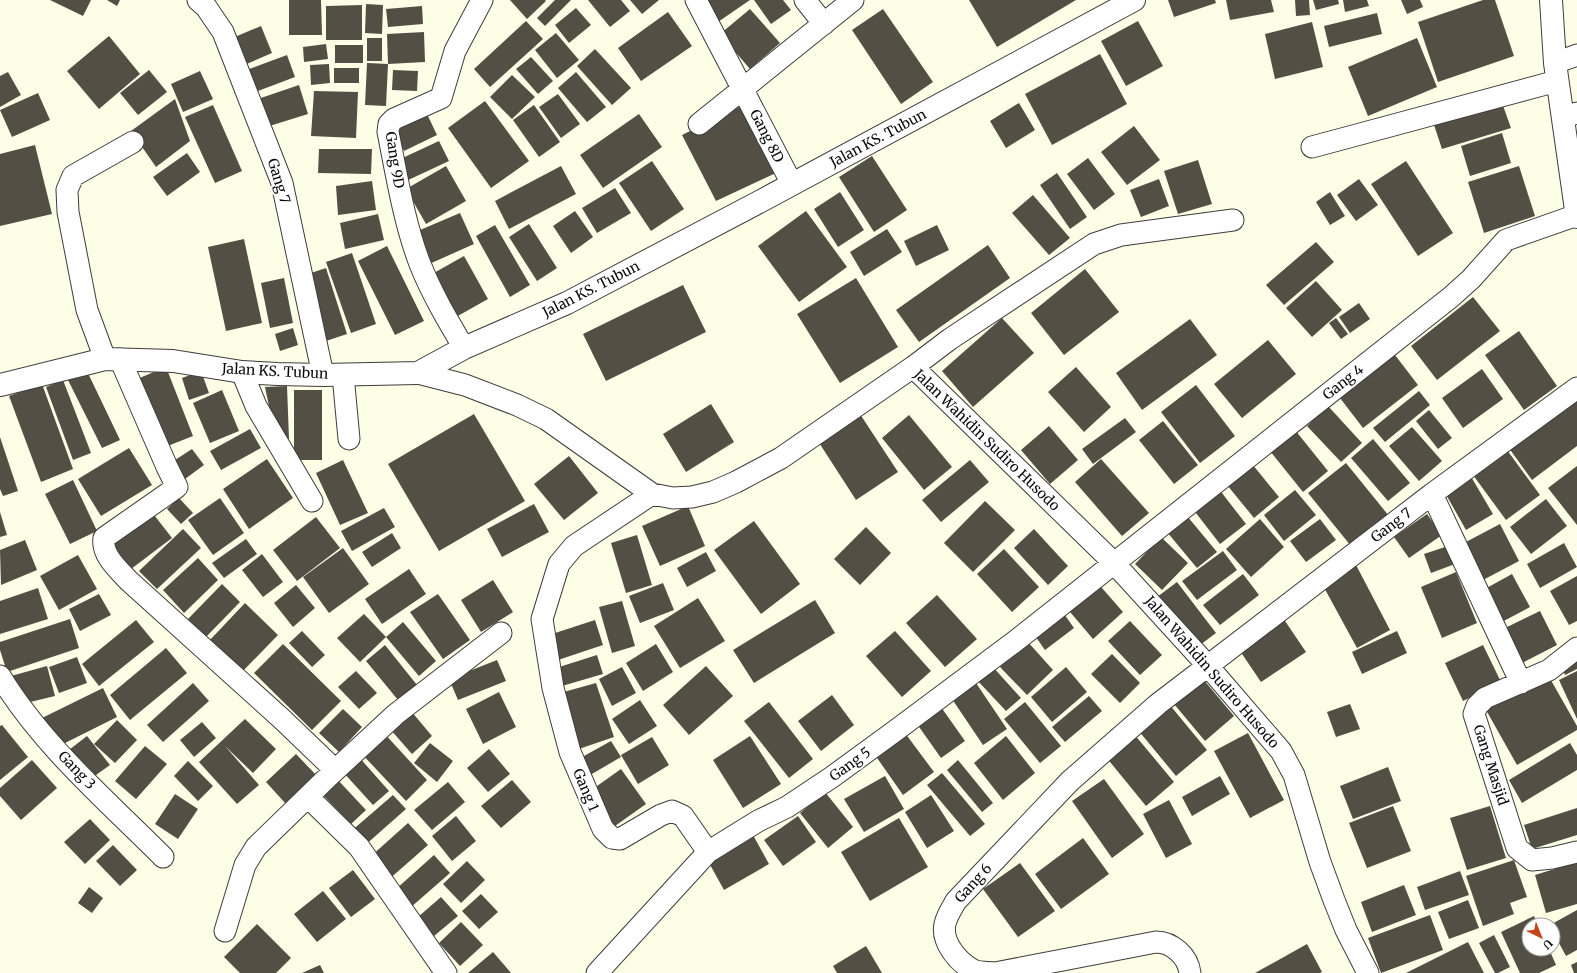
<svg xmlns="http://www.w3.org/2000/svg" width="1577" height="973" viewBox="0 0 1577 973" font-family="Merriweather,serif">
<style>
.building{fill:#534f45}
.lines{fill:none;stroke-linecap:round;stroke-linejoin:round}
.minor-casing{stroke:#3d3d3d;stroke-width:23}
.tertiary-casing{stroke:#3d3d3d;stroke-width:24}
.minor{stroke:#fff;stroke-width:21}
.tertiary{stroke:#fff;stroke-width:22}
.labels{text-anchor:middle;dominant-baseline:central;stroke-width:4;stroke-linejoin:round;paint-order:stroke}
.street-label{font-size:14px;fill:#0a0a0a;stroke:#fff}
</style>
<rect width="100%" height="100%" fill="#fcffe6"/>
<!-- building -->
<path class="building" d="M50,0H91L83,16Z
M107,0H120L117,6Z
M289,0H321L322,35H289Z
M510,0H545L546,1L527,19Z
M555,0H571L545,26L537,18Z
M588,0H621L630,11L610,27Z
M630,0H659L642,14Z
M708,0H750L715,24L702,5Z
M754,0H783L791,10L771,24Z
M969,0H1076L997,47Z
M1168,0H1215L1216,3L1174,17Z
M1226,0H1271L1274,12L1230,20Z
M1295,0H1309L1310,15L1296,16Z
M1313,0H1338L1339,4L1316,10Z
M1343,0H1367L1369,6L1345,12Z
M1401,0H1420L1423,7L1407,14Z
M1483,0H1495L1514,56L1438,82L1418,22Z
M366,4L383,5L382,34L365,33Z
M362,5V40H326V6Z
M422,6L423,24L388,27L386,9Z
M576,8L591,25L569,43L555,25Z
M750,9L780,43L750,69L720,34Z
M883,9L933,82L901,104L852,30Z
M668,12L692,46L641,81L618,48Z
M1377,13L1382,34L1329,47L1324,26Z
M526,21L543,39L490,87L474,69Z
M1138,21L1163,66L1126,86L1101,41Z
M1312,22L1323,67L1275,79L1265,34Z
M261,26L272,53L242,66L230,39Z
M424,32L425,62L388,64L387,34Z
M556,33L579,60L557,78L535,50Z
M109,36L140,74L99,109L67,71Z
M367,38H382V61H367Z
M1417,38L1437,87L1368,116L1348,67Z
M326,44L328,59L304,62L303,47Z
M335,45H363V63H335Z
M595,49L631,88L612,105L577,66Z
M1100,54L1127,104L1052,145L1025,94Z
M287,55L295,77L253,93L244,71Z
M531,57L553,81L538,94L516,69Z
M367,63L388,64L386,106L365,105Z
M329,64L330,83L311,85L310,65Z
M334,68H359V83H334Z
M149,70L167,92L138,115L120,93Z
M393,70L418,71L417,91L392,90Z
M200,71L213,99L183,112L171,84Z
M8,72L21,95L0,107V76Z
M576,72L606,107L587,122L558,88Z
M512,75L535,97L512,119L490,97Z
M299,85L308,114L263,128L255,100Z
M314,91L358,92L356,138L311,136Z
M38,93L50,120L12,137L0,110Z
M558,94L580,124L561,138L539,107Z
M175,99L190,141L156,167L131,131Z
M1501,100L1511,128L1442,149L1432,119Z
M485,101L529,161L491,188L448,128Z
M1019,103L1035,130L1006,148L990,121Z
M213,105L242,171L215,183L185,117Z
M534,105L560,142L539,157L513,120Z
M743,105L778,172L716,201L682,135Z
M426,112L437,135L404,151L393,128Z
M639,114L662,147L603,188L580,155Z
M1134,126L1160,160L1127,185L1101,152Z
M1502,133L1511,163L1470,176L1461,146Z
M439,141L449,161L404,182L394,162Z
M35,145L52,214L0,226V154Z
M319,149H372L371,174L318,173Z
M187,153L200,172L167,196L153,177Z
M872,156L907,210L874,232L839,177Z
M1088,158L1115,194L1094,210L1067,174Z
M1198,160L1212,204L1178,214L1164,171Z
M652,161L684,209L651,231L619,183Z
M1406,161L1453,233L1418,256L1371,184Z
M446,166L466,201L426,224L406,189Z
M561,166L576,194L509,229L495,201Z
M1519,166L1535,216L1484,233L1468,182Z
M1057,173L1087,217L1070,229L1040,185Z
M1159,179L1169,206L1141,217L1130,190Z
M1359,179L1378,205L1356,221L1337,195Z
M372,181L376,210L338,215L336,186Z
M615,188L631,213L597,233L582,208Z
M840,192L864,230L838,247L814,209Z
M1330,192L1345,216L1330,225L1316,202Z
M1033,195L1070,238L1049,255L1012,213Z
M575,211L593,237L571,253L553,226Z
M806,211L847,267L799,302L758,246Z
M460,213L474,244L427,265L413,233Z
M378,214L384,240L345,249L340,223Z
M529,224L557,268L537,281L509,237Z
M495,225L530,285L510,297L476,236Z
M937,225L949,250L916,266L904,241Z
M887,229L902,252L864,276L850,252Z
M244,239L262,323L226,331L208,247Z
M1316,242L1334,262L1284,305L1266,285Z
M988,245L1010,278L919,342L896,310Z
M387,246L424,321L395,335L358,261Z
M352,253L376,324L351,333L326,262Z
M464,256L488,299L456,317L432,274Z
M326,268L347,334L326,341L305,275Z
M1085,269L1119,312L1064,355L1031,313Z
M284,278L293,323L270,328L261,283Z
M856,278L898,347L840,383L797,314Z
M1316,281L1342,310L1312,337L1286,308Z
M683,285L706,332L606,381L583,334Z
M1473,297L1500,331L1437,380L1411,346Z
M1359,303L1370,319L1350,333L1339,317Z
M1002,318L1034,353L973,407L942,371Z
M1336,318L1348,334L1341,339L1329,323Z
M1190,319L1217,355L1142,410L1116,373Z
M293,328L298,345L280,351L275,334Z
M1519,331L1557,386L1524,410L1485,355Z
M1268,340L1296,374L1242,418L1214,384Z
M1395,355L1418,385L1363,428L1340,398Z
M166,367L193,436L165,447L137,379Z
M1076,367L1111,407L1084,432L1048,392Z
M86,369L120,440L102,448L67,378Z
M1482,369L1503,399L1463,428L1442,398Z
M201,371L209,393L189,400L182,378Z
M63,380L91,453L73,460L46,387Z
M42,384L73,469L41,482L9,396Z
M1196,385L1235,436L1200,463L1161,412Z
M287,386L289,439L275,435L265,387Z
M222,390L239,431L210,443L193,403Z
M294,390H322V460H294Z
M1419,391L1430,405L1385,442L1373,428Z
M1577,395V446L1532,480L1506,444Z
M711,404L734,442L686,472L663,434Z
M1328,406L1362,443L1341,462L1307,426Z
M1429,410L1452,438L1438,449L1416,421Z
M858,411L898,472L856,500L816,438Z
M474,414L525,501L439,551L388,464Z
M909,415L952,467L924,490L882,438Z
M1125,418L1136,432L1093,464L1082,449Z
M1163,421L1198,465L1174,484L1139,440Z
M1291,425L1328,471L1303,492L1266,446Z
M1049,426L1078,460L1050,484L1021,450Z
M1412,427L1442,461L1419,481L1389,446Z
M250,429L261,448L221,470L210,451Z
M0,437L18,491L3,496L0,489Z
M1373,439L1410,483L1388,501L1351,458Z
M129,448L152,485L101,516L78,479Z
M192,449L204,465L185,479L172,462Z
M1507,450L1540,495L1506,520L1473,475Z
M569,456L598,493L564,520L534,484Z
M267,459L293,498L249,529L223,489Z
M1101,459L1149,513L1122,536L1075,482Z
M1248,459L1279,497L1254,518L1223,480Z
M343,460L368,513L340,525L316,473Z
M970,460L989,482L941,522L922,500Z
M1346,463L1389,516L1351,546L1308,493Z
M1577,466V525L1548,488Z
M1470,475L1493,514L1466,530L1444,491Z
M73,480L97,531L70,544L45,494Z
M1215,484L1246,524L1220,544L1189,504Z
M1295,490L1316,515L1284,541L1264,515Z
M179,498L193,513L181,524L167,509Z
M220,498L244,533L213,555L188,520Z
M1546,499L1567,526L1531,554L1510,527Z
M985,501L1015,530L973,572L944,543Z
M534,504L549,532L502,557L487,529Z
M688,506L705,546L660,566L642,526Z
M384,508L395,527L352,551L341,531Z
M1182,510L1217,552L1197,568L1162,526Z
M151,511L172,538L131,569L110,541Z
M0,512L7,535L0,537Z
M1427,514L1442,535L1409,558L1394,537Z
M316,517L340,548L297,581L273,550Z
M1260,519L1284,547L1251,577L1226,549Z
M1320,519L1336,540L1306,562L1290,541Z
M754,521L800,584L761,614L714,550Z
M1500,524L1519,561L1483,580L1464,543Z
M866,527L891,553L860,585L834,559Z
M183,529L201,548L157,589L139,571Z
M1034,529L1068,566L1048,585L1014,548Z
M392,533L401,548L372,567L362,552Z
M637,535L652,585L626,593L611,543Z
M1161,537L1188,563L1162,590L1135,564Z
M246,539L257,554L224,578L212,563Z
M25,540L37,570L1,585L0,550Z
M1564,543L1577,567L1540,588L1527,564Z
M1448,546L1455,564L1431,573L1424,554Z
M343,548L369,584L329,613L303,577Z
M1004,549L1039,587L1012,612L977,574Z
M1223,551L1237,570L1197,600L1182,581Z
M706,552L716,571L687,587L677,568Z
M262,554L283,582L263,597L242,570Z
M78,555L97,589L59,610L40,576Z
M198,558L218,580L184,613L163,590Z
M1355,563L1390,630L1357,648L1321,582Z
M409,569L426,594L382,624L365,599Z
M1456,572L1477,623L1442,638L1421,587Z
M1243,574L1259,595L1220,625L1203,605Z
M1512,574L1530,607L1500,623L1483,590Z
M1577,576V621L1569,625L1550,591Z
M493,580L513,612L481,632L461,600Z
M1095,580L1123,612L1093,639L1065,606Z
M1177,582L1216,633L1196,648L1157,597Z
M663,583L674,610L640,623L629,596Z
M222,584L240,602L206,637L188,619Z
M296,585L315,608L293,627L274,603Z
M38,588L48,619L0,634V601Z
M99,594L111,615L80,631L69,609Z
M438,594L470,640L443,659L410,612Z
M937,595L977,639L945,667L906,623Z
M698,598L725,641L680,668L654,626Z
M815,600L835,633L754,683L733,650Z
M622,601L635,646L612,653L599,607Z
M245,603L278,635L242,672L209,641Z
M1062,611L1074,628L1045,650L1033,633Z
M1540,611L1557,645L1520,664L1503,629Z
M364,614L386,637L360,662L337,638Z
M1281,615L1306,652L1261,682L1236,645Z
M70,619L79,648L7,672L0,650V642Z
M136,620L154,642L99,686L82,664Z
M595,620L603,645L558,660L549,635Z
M1130,621L1162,655L1140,675L1108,641Z
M403,622L436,661L419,676L386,637Z
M302,631L325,655L312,667L289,643Z
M895,631L931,671L902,697L866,656Z
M1397,631L1407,653L1362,674L1352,652Z
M1027,641L1053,670L1027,695L1000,667Z
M283,644L341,701L312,730L254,673Z
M656,644L673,672L643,691L626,663Z
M385,645L417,685L398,700L366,661Z
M1483,645L1501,682L1463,701L1445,663Z
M166,648L187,673L130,720L110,695Z
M1112,654L1140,683L1120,703L1091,674Z
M597,655L603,674L562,686L556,668Z
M77,657L87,683L59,693L49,667Z
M1577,658V669L1565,675L1561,665Z
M497,660L506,681L458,700L449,679Z
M47,666L55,696L22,704L11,676Z
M706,666L733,696L689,735L663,705Z
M992,666L1021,698L1006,711L977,680Z
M622,667L636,693L612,706L599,679Z
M1066,667L1087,692L1052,722L1031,697Z
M356,671L377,693L359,709L338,687Z
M1577,671V719L1559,680Z
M1548,675L1577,726V730L1517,765L1486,710Z
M1203,679L1234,716L1205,741L1174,704Z
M193,683L209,701L163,742L147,725Z
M596,683L614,737L573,751L560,693Z
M976,683L1007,729L983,745L952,699Z
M103,688L117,717L57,747L42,718Z
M499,692L516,727L483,744L466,709Z
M832,695L854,725L821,751L798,721Z
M1089,696L1102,711L1065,742L1052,727Z
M640,700L657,726L629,744L612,719Z
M769,702L813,759L789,778L744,721Z
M1025,702L1061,746L1040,763L1004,719Z
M1169,704L1207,750L1176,776L1138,730Z
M1350,704L1360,729L1336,737L1327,712Z
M941,707L965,741L941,758L917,724Z
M343,709L362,727L339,752L319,733Z
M411,711L432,736L412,754L390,729Z
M245,719L276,749L253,773L225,746L259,785L237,804L199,762Z
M117,720L137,740L115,763L94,744Z
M202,722L216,738L194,757L180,740Z
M2,725L28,757L0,780V726Z
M383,732L427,780L406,801L361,753Z
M905,733L934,772L903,795L875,755Z
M1248,733L1284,800L1250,818L1214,751Z
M1134,734L1174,782L1146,806L1106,757Z
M87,736L110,765L89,780L65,753Z
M750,736L781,784L743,808L713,760Z
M1006,736L1035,773L1003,800L974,763Z
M652,737L669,765L638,784L621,755Z
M611,741L621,757L585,778L575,761Z
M430,743L453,761L437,782L414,763Z
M1570,743L1577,755V770L1522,803L1509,780Z
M145,746L167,764L136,799L115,781Z
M489,749L510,774L488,792L467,768Z
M296,754L317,776L286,804L266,782Z
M358,756L389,791L373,805L342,771Z
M32,760L57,788L21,820L0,796V788Z
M958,760L993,803L982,812L947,770Z
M188,761L213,786L198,801L174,776Z
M1388,767L1401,801L1353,819L1340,786Z
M621,769L646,804L615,826L590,791Z
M942,773L985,824L970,836L927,785Z
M885,776L904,809L864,832L844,799Z
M1220,776L1230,794L1192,816L1182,797Z
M336,778L366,810L351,824L321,793Z
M1104,779L1144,834L1112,858L1072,801Z
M512,780L531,802L501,828L481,806Z
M448,782L465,802L432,830L414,810Z
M825,792L853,827L828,848L800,813Z
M175,794L198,809L178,839L155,824Z
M393,795L406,809L363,847L349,833Z
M931,795L954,831L927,848L905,812Z
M1169,800L1192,844L1166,858L1143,814Z
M1393,806L1411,851L1367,868L1349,823Z
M1490,806L1506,858L1467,870L1450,818Z
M1577,808V835L1532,849L1524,825Z
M456,816L476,841L452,861L432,836Z
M798,816L816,842L783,866L764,840Z
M899,818L928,867L870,901L841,852Z
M90,819L110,840L85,864L64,842Z
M408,823L428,845L387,881L370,857Z
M753,835L769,864L724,890L708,861Z
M1083,838L1109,874L1061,909L1035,874Z
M113,845L137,870L120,886L96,861Z
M434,855L450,873L410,908L395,890Z
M1514,860L1527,897L1510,903L1514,914L1483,926L1466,876Z
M467,861L485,880L461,903L443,884Z
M1577,862V904L1546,913L1535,875Z
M1020,863L1055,911L1018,937L983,889Z
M353,870L375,899L351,917L329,888Z
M1460,871L1469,895L1425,910L1417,887Z
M1404,885L1416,915L1372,932L1361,902Z
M89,887L103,898L92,913L78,903Z
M323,891L346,919L317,942L294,914Z
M481,894L498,912L479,929L462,911Z
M441,897L458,916L434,936L418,917Z
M1468,900L1479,928L1449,939L1438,912Z
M1577,910V950L1566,956L1553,932V925H1550Z
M1430,915L1443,950L1381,973L1368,938Z
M1534,916L1538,925H1529V949H1549L1556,965L1539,973H1520L1501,932Z
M461,922L483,945L460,966L439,943Z
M257,924L291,958L276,973H240L224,957Z
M1494,935L1510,967L1498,973H1495L1479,943Z
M1468,942L1484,973H1406Z
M1307,944L1322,972L1320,973H1255Z
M866,946L882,973H837L833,966Z
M493,952L511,973H468Z
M1577,962V973H1574L1571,965Z
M320,965L324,973H302Z"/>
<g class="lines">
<defs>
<path id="minor" d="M198,0L206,7L223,32L282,183L323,375
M696,0L792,184
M805,0L824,24
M1555,63L1577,55
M1563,117L1577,113
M699,124L853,0
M1312,147L1557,81
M464,348C448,321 432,294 420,264C404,222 397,177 388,132L389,124L394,119L441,98L455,51L482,0
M105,359L87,310L68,212L67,190L73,176L133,142
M120,359L167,467L177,487L104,538C101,555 119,570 129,581L283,720L335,770
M913,367L950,339L1094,244L1121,235L1233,220
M242,372L256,406L312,501
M418,373L465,385L517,405L546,419L652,494L673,498L692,497L713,492L736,482L781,458L913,367L1113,562L1207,665L1281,751L1294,775L1320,862L1334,900L1346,930L1368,973
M343,375L349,439
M652,494L574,546L559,564L542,619L553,688L570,752L603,829L612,838L620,839L661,815L672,811L683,816L708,852
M1432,494L1521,683
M1577,648L1549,670L1485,698L1477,706L1474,714L1517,848L1532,860L1552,858L1577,852
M0,676C42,745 106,800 163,857
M308,797L359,847L446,973
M225,931L245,865L256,847L329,776L396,714L501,633
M597,973L708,852L758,821L787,807L832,777L895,731L1013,643L1451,297L1471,279L1506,240L1577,215
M1190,973C1188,956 1172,942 1156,942L995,973C988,972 979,973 973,970C958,962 941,942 945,924C947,915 952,908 956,901L1070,781L1158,704L1432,494L1577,388"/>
<path id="tertiary" d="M1551,0L1555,63L1577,217
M0,385L105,359L173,361L242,372L278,374L323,375L418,373L464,348L567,303L761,201L1134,0"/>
</defs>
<!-- minor casing -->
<use href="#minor" class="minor-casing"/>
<!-- tertiary casing -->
<use href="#tertiary" class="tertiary-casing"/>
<!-- minor -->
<use href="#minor" class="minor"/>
<!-- tertiary -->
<use href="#tertiary" class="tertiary"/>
</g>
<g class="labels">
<!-- street labels -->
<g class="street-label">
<text transform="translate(767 136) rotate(63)">Gang 8D</text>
<text transform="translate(878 138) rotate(-28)">Jalan KS. Tubun</text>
<text transform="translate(395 160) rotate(81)">Gang 9D</text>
<text transform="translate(279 181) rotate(73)">Gang 7</text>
<text transform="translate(591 289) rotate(-27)">Jalan KS. Tubun</text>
<text transform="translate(275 371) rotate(3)">Jalan KS. Tubun</text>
<text transform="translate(1343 382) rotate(-38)">Gang 4</text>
<text transform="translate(987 440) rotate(44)">Jalan Wahidin Sudiro Husodo</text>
<text transform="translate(1391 525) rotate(-37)">Gang 7</text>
<text transform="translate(1212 672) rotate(49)">Jalan Wahidin Sudiro Husodo</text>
<text transform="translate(850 764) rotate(-36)">Gang 5</text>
<text transform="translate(1491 765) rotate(72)">Gang Masjid</text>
<text transform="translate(77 770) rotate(46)">Gang 3</text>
<text transform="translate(586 790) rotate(67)">Gang 1</text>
<text transform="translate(973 883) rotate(-48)">Gang 6</text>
</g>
</g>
<!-- north arrow -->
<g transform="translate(1541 937) rotate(137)"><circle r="19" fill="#ffffff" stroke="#9d9d9d"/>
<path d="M0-3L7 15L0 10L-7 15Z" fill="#c44617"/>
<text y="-6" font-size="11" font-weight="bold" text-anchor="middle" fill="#0a0a0a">U</text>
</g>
</svg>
